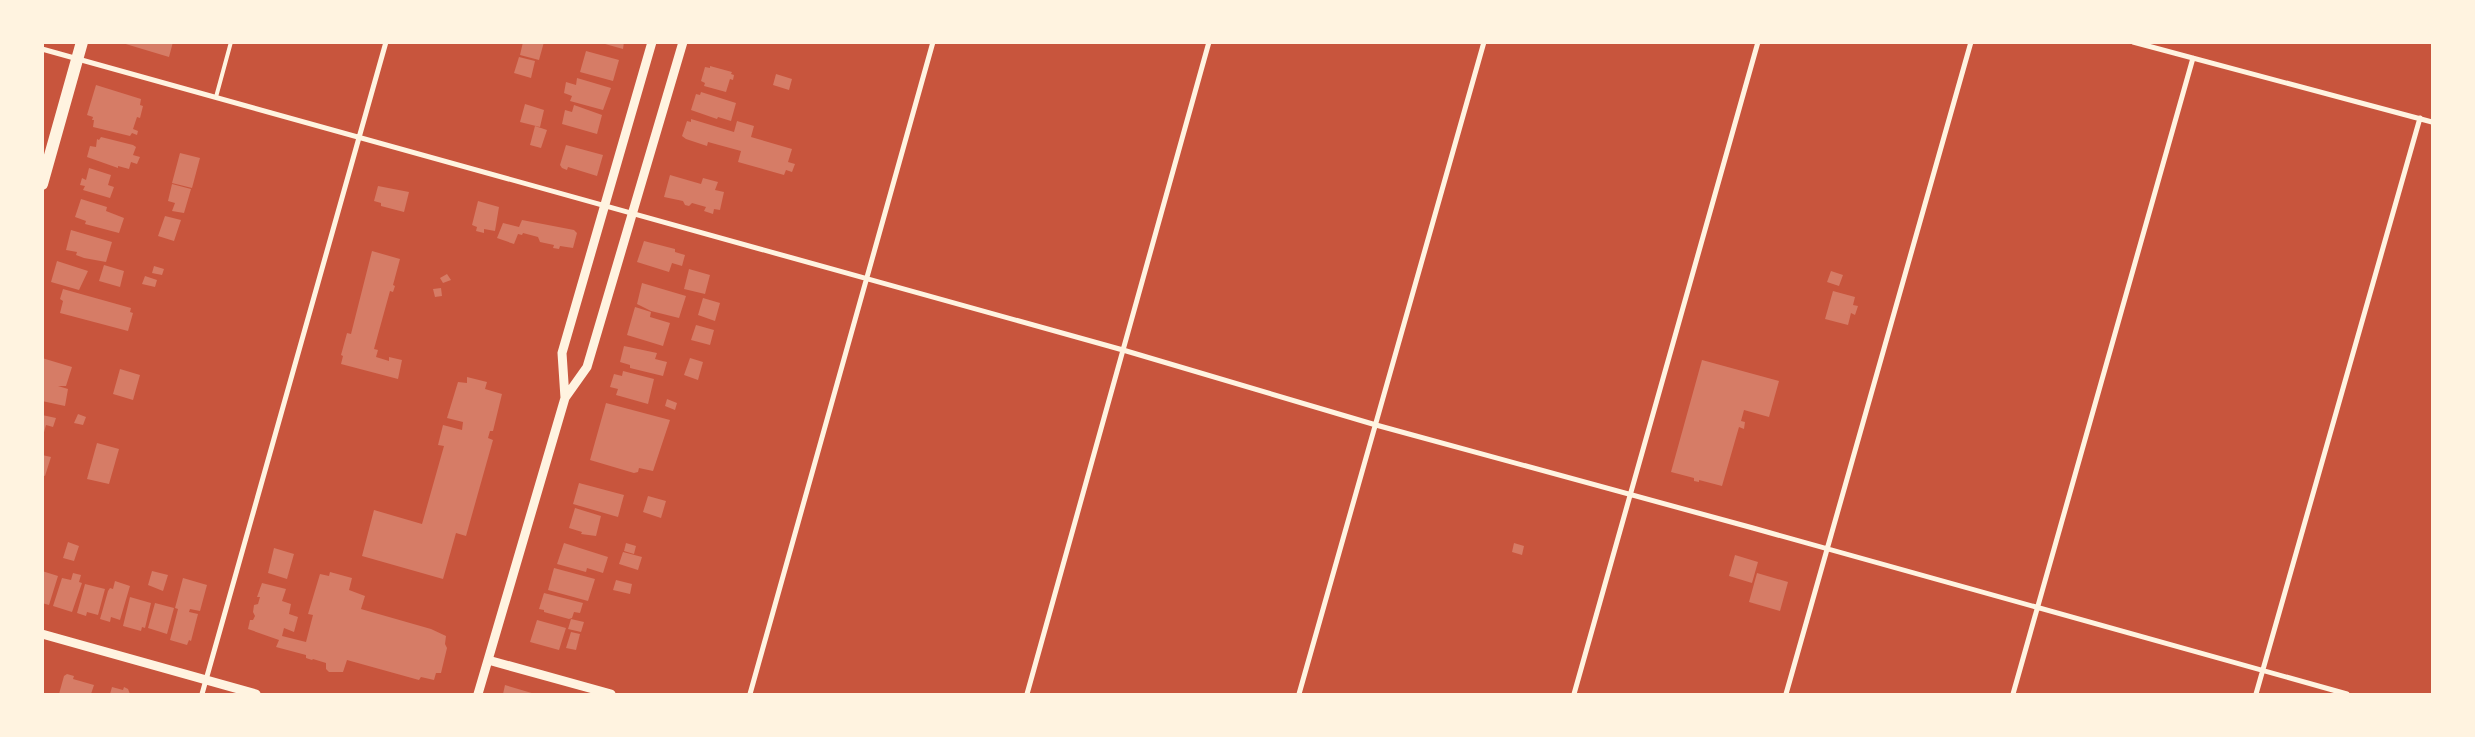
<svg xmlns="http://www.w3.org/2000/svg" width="2475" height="737" viewBox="0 0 2475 737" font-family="'Varela Round',sans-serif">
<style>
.building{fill:#d67c66}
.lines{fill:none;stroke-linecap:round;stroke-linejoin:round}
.service{stroke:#fff3e0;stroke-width:4}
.minor{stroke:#fff3e0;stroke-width:5}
.tertiary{stroke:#fff3e0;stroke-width:9}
.primary{stroke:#fff3e0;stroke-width:12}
</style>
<rect width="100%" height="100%" fill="#c8553d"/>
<!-- building -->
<path class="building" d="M119,42H173L169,57Z
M523,42H544L539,60L520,55Z
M598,42H624L623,49Z
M586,51L619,60L613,81L580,72Z
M519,57L535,61L531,78L514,73Z
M710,66L732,72L731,74L734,75L733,80L730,79L726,92L704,86L705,83L701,81L705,67L710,68Z
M776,74L792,79L789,90L773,85Z
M577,78L611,88L603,110L570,101L572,96L564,93L566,82L576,85Z
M96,85L141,99L140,105L143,106L140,118L137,117L133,129L138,131L137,135L132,133L130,136L93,127L94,120H92L93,117L87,115Z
M701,92L736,103L731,121L718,117L717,119L691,110L696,94L700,95Z
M525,104L544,110L540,127L520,122Z
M574,105L602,115L597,134L562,124L565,110L572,112Z
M691,119L734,132L737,121L754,126L751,137L792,149L788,162L795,164L792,172L786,170L784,175L738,162L741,151L708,142L707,146L686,139L682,136L687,121L691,122Z
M535,126L547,130L541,148L530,145Z
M101,137L133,145L136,147L133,155L140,157L137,164L131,162L129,169L118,166V168L87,157L90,146L96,147L97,139L99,140Z
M566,145L603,155L597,176L568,167L567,170L562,168L560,165Z
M180,153L200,158L192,188L172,183Z
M89,168L111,175L108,185L114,187L110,198L83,190L85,186L80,185L82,178L86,180Z
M670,175L701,184L703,178L718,182L715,190L724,192L720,210L714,209L713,214L704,211L706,207L692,203L689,206L685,205L683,201L664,197Z
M172,184L191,189L184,213L172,211L175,203L168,201Z
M378,186L409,192L404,212L381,206V203L374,201Z
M81,199L107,207L106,211L124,218L119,233L85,224L86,221L75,217Z
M478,201L499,207L495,231L484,229V233L476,231L477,227L472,225Z
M165,216L181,220L174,241L158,236Z
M522,220L574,230L577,233L573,248L560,246L559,249L553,248L554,245L540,242L538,237L523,233L522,235L518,234L514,244L497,238L503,223L519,227Z
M71,230L112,242L106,262L84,258L76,255L77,252L66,250Z
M644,241L675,249V252L685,255L682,266L672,263L669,272L637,262Z
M372,251L400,259L393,285L395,286L393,292L390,291L374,349L378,350L376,357L389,361V357L402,360L398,379L341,364L343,356L341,355L347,333L351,334Z
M57,261L88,271L79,290L51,282Z
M104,265L124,271L120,287L99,281Z
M154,266L164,269L162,275L152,273Z
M689,269L710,275L705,294L684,289Z
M1831,271L1843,275L1839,286L1827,282Z
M447,274L451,280L443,283L440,278Z
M145,276L157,280L155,287L142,284Z
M642,283L686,296L679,318L651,311L637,304Z
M441,288L442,296L435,297L433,289Z
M63,289L131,308L130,312L133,313L128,331L60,313L63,301L60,299Z
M1833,291L1855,297L1853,305L1858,306L1855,315L1851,313L1848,325L1825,319Z
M703,298L720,303L715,321L698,315Z
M635,307L651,312L650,317L670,323L663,346L627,335Z
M696,325L714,330L710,345L691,340Z
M624,346L657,353L655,359L667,362L663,376L630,368V365L620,362Z
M42,358L72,367L66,386H58L68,389L65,406L42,401Z
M690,358L703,362L698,380L684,375Z
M1702,360L1779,381L1769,417L1744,410L1741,421L1745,422L1744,429L1739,427L1722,486L1699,480V482L1694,481V478L1671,472Z
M120,369L140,375L133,400L113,394Z
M623,371L654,379L648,404L616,395L618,389L610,387L614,374L622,376Z
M467,377L487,382L485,389L502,394L493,431H490L488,438L493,440L466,536L456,533L443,579L362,556L374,510L422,524L444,446L438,445L443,425L462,430L463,422L447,418L458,382L467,383Z
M667,399L677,403L675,410L665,406Z
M606,403L670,420L653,471L639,468L638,472L634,473L590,460Z
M78,414L86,417L83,425L74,423Z
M42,415L56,418L53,427L46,425L43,436Z
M97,443L119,449L109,484L87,479Z
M42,455L51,457L45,476L42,475Z
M579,483L624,495L618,517L573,504Z
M648,496L666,501L661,518L643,512Z
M575,508L601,516L596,536L581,534L582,532L569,528Z
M68,542L79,546L74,561L63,558Z
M564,543L608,557L603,573L587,568L586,572L557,564Z
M626,543L636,546L634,554L624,551Z
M1514,543L1524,546L1522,555L1512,552Z
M274,548L294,554L287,579L268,573Z
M623,552L642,557L638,570L619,564Z
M1735,555L1758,562L1752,583L1729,576Z
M554,568L595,579L588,601L548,590Z
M42,571L58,576L49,605L42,603Z
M152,571L168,575L163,591L148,585Z
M330,572L352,578L349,590L365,596L361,609L431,629L446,636L445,644L447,648L441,673H436L434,680L421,677L419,680L347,660L343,672H329L326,669V663L313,659L312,660L306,658V655L276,647L279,640L248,629L250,620H253L255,616L253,612L254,605L258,604L260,597H257L262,583L286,589L282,601L291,604L289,614L298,617L294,632L284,628L282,636L306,642L313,615L308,614L320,574L329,576Z
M73,573L81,575L79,582L82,583L72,612L53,606L62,578L71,580Z
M1757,573L1788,582L1780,611L1749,602Z
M183,578L207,585L200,611L190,609L189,612L198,614L191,641L189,640L187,645L170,640L178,609L175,608Z
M616,580L632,584L630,594L613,590Z
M115,581L130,586L120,620L111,617L110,622L100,619L108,591L110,588L113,589Z
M85,584L105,589L98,615L87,612L86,616L77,613Z
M544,593L583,603L580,613L574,612L572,618L569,619L544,612V610L539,609Z
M130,597L151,603L145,628L142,627L141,631L123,626Z
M155,603L174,608L167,634L148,628Z
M571,619L584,622L581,632L568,629Z
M537,620L566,628L559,650L530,642Z
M571,632L580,634L576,650L566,648Z
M67,674L74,676L73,679L94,685L91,694H59L64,676Z
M505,685L535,694H503Z
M112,687L123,690L124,687L128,689L130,694H110Z"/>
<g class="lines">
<!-- service -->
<path class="service" d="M216,97L231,42"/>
<!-- minor -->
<path class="minor" d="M2133,42L2432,122
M42,49L1123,350L1376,425L1753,528L2347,694
M202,694L386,42
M750,694L933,42
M1027,694L1209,42
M1299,694L1484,42
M1574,694L1758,42
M1786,694L1971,42
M2013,694L2193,58
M2256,694L2420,118"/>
<!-- tertiary -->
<path class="tertiary" d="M565,398L587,367L683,42
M42,634L256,694
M488,660L611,694
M478,694L565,398L562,353L652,42"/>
<!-- primary -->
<path class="primary" d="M42,184L82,42"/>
</g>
<!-- border -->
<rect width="2475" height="737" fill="none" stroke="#fff3e0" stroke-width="88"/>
</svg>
